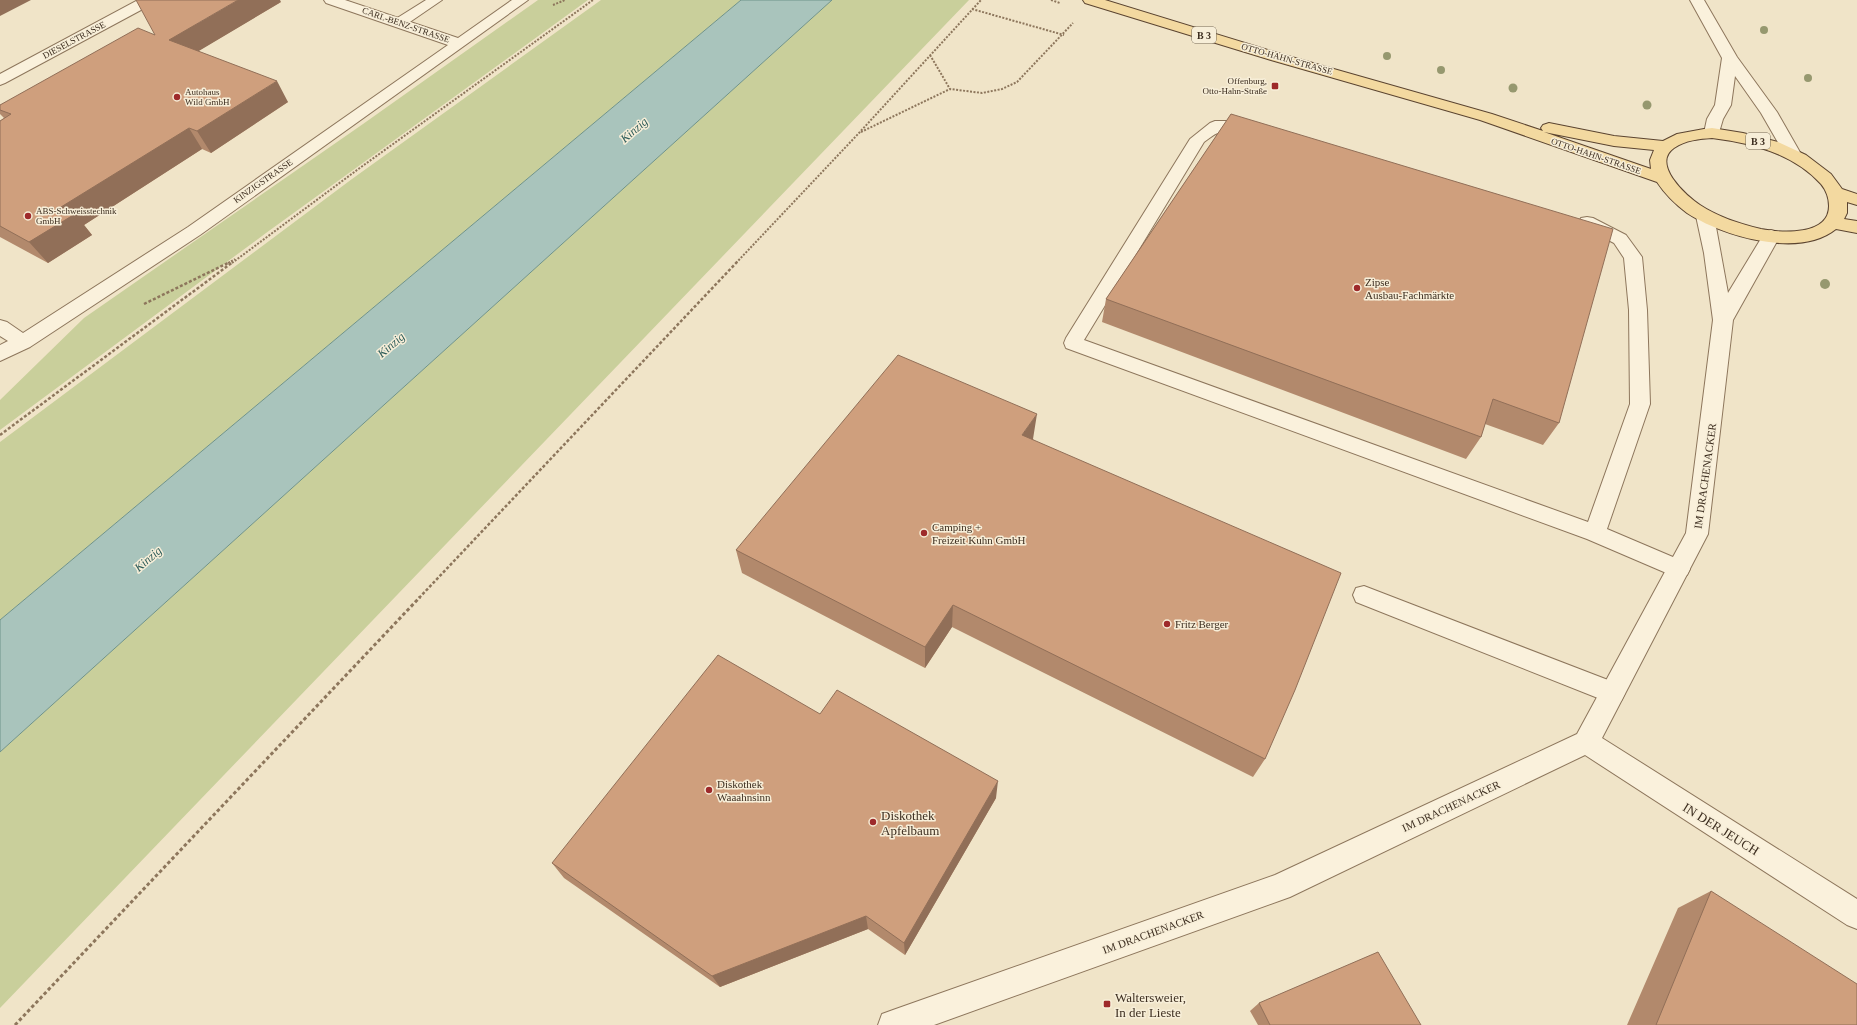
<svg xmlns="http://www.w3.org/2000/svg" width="1857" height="1025" viewBox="0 0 1857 1025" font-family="'Times New Roman',serif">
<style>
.green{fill:#c9cf9b}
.water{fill:#a9c4bc;stroke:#6f938a}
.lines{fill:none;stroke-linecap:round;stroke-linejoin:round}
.service-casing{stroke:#8d765c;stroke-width:2}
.minor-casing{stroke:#8d765c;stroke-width:2}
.tertiary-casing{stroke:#8d765c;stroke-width:2}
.primary-casing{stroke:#5b4430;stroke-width:2}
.path-far2{stroke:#8d765c;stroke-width:2;stroke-dasharray:2 1.5;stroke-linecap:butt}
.path-far1{stroke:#8d765c;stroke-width:2.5;stroke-dasharray:3 2;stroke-linecap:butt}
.path{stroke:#8d765c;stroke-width:3;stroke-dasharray:3.5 2.5;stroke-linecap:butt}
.service{fill:#faf1dc;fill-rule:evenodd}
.minor{fill:#faf1dc;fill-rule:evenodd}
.tertiary{fill:#faf1dc;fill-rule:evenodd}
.primary{fill:#f3d9a0;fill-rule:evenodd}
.tree{fill:#96986f}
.wall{fill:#b2896c}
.shaded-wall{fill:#916f58}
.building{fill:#cf9f7d;stroke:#916f58}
.poi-dot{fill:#9e2a2b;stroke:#f7eed8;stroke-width:1.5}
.labels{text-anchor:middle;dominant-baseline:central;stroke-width:3;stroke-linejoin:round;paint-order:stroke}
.far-street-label{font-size:9px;fill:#3d2e20;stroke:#f7eed8}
.far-poi-label{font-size:9px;fill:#3d2e20;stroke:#f7eed8;text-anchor:start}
.shield{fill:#f7eed8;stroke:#756857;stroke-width:1}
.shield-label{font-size:10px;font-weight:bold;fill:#3d2e20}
.poi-label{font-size:11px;fill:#3d2e20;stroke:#f7eed8;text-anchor:start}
.street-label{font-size:11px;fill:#3d2e20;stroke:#f7eed8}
.water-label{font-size:12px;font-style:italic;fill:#2f5d5a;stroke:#f7eed8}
.near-poi-label{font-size:13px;fill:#3d2e20;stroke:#f7eed8;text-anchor:start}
.near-street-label{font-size:13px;fill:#3d2e20;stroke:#f7eed8}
</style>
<rect width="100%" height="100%" fill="#f0e4c8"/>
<!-- green -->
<path class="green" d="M538,0H588L266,233L0,430V400L84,318L363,124Z
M601,0H741L0,620V442L352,179Z
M832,0H969L0,1008V752Z"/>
<!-- water -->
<path class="water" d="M741,0H832L0,752V620Z"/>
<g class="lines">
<defs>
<path id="service" d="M426,0H442L404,26H394L392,23L394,20Z
M1215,121H1242L1255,125L1258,128L1255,131C1250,133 1248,132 1243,131C1224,128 1218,131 1204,142L1084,340L1588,522L1630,404L1629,310L1624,258L1614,243L1581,226L1579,222L1581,218L1587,217L1593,218L1626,235L1642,257L1647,310L1650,404L1607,529L1687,563L1690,569L1687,575L1679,578L1671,575L1587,539L1066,348L1064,343L1066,338L1190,139L1210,123Z
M1364,586L1621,685L1625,693L1621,701L1613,704L1356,602L1353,595L1356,588Z"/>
<path id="minor" d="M138,0H156L154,3L5,83L0,85V74Z
M324,0H345L458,38L512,0H528L200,235L30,347L0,361V345L8,341L0,336V320L7,322L23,333L188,227L448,45L326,3Z
M1705,210L1711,212L1714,216L1728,293L1765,232L1771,230L1777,232L1780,236L1733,320L1708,534L1602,738L1857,899V929L1847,925L1585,755L1290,897L934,1025H878L882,1014L893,1010L1275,875L1577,734L1686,533L1713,320L1704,253L1696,216L1699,212Z"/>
<path id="tertiary" d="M1690,0H1704L1737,57L1777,112L1801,154L1799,158L1793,159L1787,158L1761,113L1735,76L1731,105L1723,119L1718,136L1712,138L1706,136L1704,133L1707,119L1715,105L1722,58Z"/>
<path id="primary" d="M1083,0H1105L1281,54L1492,114L1543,131L1541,128L1543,125L1549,123L1614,136L1663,141L1677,134L1704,129L1712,128L1743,133L1778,142L1806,155L1831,174L1842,189L1857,194V205L1847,202V213L1844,219L1857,221V233L1836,229C1799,259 1722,236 1687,213C1675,204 1665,194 1657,182L1480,120L1271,60L1085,3ZM1544,132L1614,146L1654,150L1650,160L1651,169ZM1712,138C1751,143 1793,153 1821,184C1826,190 1829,198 1829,206C1829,236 1782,233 1761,229C1740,224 1718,217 1700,205C1686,196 1651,164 1674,148C1686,140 1699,139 1712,138Z"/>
</defs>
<!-- service casing -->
<use href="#service" class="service-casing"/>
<!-- minor casing -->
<use href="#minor" class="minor-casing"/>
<!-- tertiary casing -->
<use href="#tertiary" class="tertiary-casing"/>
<!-- primary casing -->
<use href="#primary" class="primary-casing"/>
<!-- path-far2 -->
<path class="path-far2" d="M1051,0L1060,3
M553,5L565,0
M972,9L1064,35
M930,55L950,89
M861,132L950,89L982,93L1002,89L1017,82L1073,23
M228,263L235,259
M232,263L357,170L593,0
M736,263L859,133L981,0"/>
<!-- path-far1 -->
<path class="path-far1" d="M144,304L230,262
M0,435L233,262
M419,598L737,262"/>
<!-- path -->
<path class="path" d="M15,1025L420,597"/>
<!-- service -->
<use href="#service" class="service"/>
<!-- minor -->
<use href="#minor" class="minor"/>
<!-- tertiary -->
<use href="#tertiary" class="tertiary"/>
<!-- primary -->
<use href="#primary" class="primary"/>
</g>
<!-- trees -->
<g class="tree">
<circle cx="1764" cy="30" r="4"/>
<circle cx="1387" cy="56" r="4"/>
<circle cx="1441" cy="70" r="4"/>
<circle cx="1808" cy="78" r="4"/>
<circle cx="1513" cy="88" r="4.5"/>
<circle cx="1647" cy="105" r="4.5"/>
<circle cx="1825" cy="284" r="5"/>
</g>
<!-- wall -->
<path class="wall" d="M281,2L198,51L288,102L211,153L202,149L84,225L92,235L48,263L0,237V121L4,118L0,114V105L155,35Z
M1231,114L1559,423L1543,445L1485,424L1481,437L1466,459L1102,322L1106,299Z
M1033,439L1265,759L1253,777L952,627L925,668L742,573L736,550Z
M820,714L996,798L905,955L868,929L720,987L564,878L552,863Z
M1711,891L1857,1025H1627L1678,908Z
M1259,1003L1421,1025H1258L1250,1011Z"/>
<!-- shaded-wall -->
<path class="shaded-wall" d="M0,0H31L0,16Z
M238,0H280L281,2L182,61L169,40Z
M277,81L288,102L211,153L197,131Z
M189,128L202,149L84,225L92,235L48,263L29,242L61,207Z
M1037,414L1033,439L1020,459L1022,435Z
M953,605L952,627L925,668V647Z
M998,781L996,798L905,955L904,943Z
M866,916L868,929L720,987L712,976Z"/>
<!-- building -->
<path class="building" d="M136,0H238L169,40L277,81L197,131L189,128L61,207L75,214L29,242L0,226V121L11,114L0,110V105L138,28L155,35Z
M1231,114L1613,229L1559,423L1493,399L1481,437L1106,299Z
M898,355L1037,414L1022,435L1341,573L1295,690L1265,759L953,605L925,647L736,550Z
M718,655L820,714L837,690L998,781L904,943L866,916L712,976L552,863Z
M1711,891L1857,984V1025H1656Z
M1378,952L1421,1025H1270L1259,1003Z"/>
<!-- markers -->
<g class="poi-dot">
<rect x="1271" y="82" width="8" height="8" rx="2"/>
<circle cx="177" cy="97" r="4"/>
<circle cx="28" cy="216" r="4"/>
<circle cx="1357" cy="288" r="4"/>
<circle cx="924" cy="533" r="4"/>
<circle cx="1167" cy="624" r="4"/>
<circle cx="709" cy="790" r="4"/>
<circle cx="873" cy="822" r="4"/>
<rect x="1103" y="1000" width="8" height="8" rx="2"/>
</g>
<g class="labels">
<!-- far-street labels -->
<g class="far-street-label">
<text transform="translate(406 25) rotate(19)">CARL-BENZ-STRASSE</text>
<text transform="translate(74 40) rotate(-28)">DIESELSTRASSE</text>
<text transform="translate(1287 59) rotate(16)">OTTO-HAHN-STRASSE</text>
<text transform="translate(1596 156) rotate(19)">OTTO-HAHN-STRASSE</text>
<text transform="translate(263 181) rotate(-35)">KINZIGSTRASSE</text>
</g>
<!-- far-poi labels -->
<g class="far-poi-label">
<text x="1267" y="81" text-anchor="end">Offenburg,<tspan x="1267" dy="10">Otto-Hahn-Straße</tspan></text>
<text x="185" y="92">Autohaus<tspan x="185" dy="10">Wild GmbH</tspan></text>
<text x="36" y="211">ABS-Schweisstechnik<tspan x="36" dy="10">GmbH</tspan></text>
</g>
<!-- shield labels -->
<g class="shield">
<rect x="1192" y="27" width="24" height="16" rx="3"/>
<rect x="1746" y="133" width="24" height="16" rx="3"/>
</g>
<g class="shield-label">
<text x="1204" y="35">B 3</text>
<text x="1758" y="141">B 3</text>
</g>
<!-- poi labels -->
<g class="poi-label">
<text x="1365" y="282">Zipse<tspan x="1365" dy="13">Ausbau-Fachmärkte</tspan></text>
<text x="932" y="527">Camping +<tspan x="932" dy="13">Freizeit Kuhn GmbH</tspan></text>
<text x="1175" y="624">Fritz Berger</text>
<text x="717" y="784">Diskothek<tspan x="717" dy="13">Waaahnsinn</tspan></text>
</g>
<!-- street labels -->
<g class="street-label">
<text transform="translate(1705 476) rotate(-82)">IM DRACHENACKER</text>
<text transform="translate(1451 806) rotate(-25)">IM DRACHENACKER</text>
<text transform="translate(1153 932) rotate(-20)">IM DRACHENACKER</text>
</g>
<!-- water labels -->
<g class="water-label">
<text transform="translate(634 130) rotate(-41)">Kinzig</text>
<text transform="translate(391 345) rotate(-41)">Kinzig</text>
<text transform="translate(148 559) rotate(-41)">Kinzig</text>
</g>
<!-- near-poi labels -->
<g class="near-poi-label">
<text x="881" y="815">Diskothek<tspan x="881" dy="15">Apfelbaum</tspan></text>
<text x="1115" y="997">Waltersweier,<tspan x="1115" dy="15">In der Lieste</tspan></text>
</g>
<!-- near-street labels -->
<g class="near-street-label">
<text transform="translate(1721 829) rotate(32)">IN DER JEUCH</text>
</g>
</g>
</svg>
